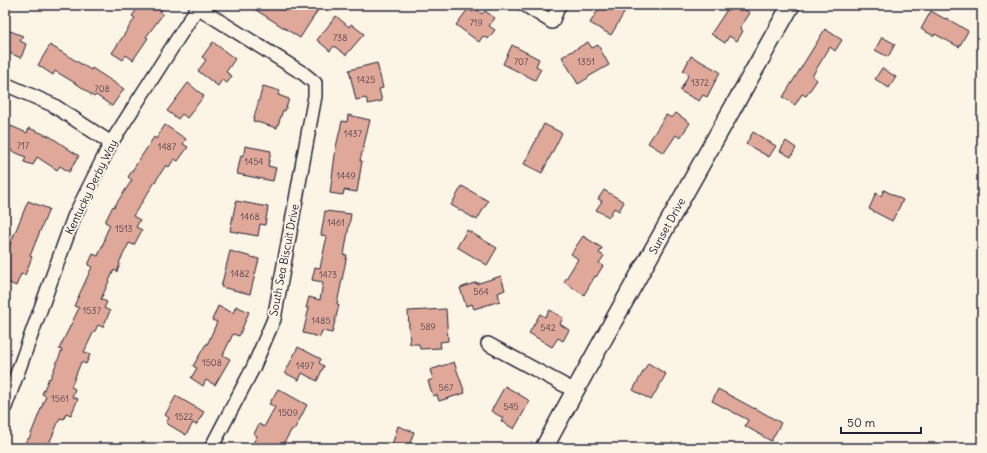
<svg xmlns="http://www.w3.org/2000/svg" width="987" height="453" viewBox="0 0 987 453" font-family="Delius,sans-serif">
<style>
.building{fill:#e0a899;stroke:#22223b}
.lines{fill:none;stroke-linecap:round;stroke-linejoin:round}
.minor-casing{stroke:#22223b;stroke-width:16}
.major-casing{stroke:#22223b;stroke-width:20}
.minor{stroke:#fcf5e5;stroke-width:13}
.major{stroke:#fcf5e5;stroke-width:17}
.labels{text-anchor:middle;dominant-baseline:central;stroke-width:4;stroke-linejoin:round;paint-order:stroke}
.number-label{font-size:9px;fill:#524452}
.street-label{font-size:11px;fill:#22223b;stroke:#fcf5e5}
</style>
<rect width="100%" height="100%" fill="#fcf5e5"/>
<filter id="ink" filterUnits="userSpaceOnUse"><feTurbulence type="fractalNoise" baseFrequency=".025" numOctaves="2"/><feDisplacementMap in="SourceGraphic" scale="8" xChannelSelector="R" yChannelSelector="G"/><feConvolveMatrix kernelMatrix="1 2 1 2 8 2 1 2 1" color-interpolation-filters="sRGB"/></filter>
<g filter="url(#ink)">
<!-- building -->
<path class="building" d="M140,5H165L160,12L163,14L146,37L148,38L133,60L126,55L123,60L112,53L135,18L132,16Z
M248,5H310L318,10L300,38Z
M601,5H622L627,8L611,35L590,23Z
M730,5H737L750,13L740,28L743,31L737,41L729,36L725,43L711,34Z
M468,9L473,12L476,9L482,14L485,11L495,18L489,26L495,30L488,39L483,36L479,42L456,25Z
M931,11L945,19L946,18L968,31L959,47L935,34L934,36L921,29Z
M336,16L349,27L351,24L364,34L346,55L334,46L330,51L317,40Z
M5,29L23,36L20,41L26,44L21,58L5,51Z
M825,29L842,40L835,51L830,47L812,76L817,80L806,96L802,94L795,105L783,97Z
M882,37L895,44L888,57L875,50Z
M213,42L235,59L226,72L232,76L227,83L222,80L218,86L198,71L206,60L202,57Z
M588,42L592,48L598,45L609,65L588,77V78L578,84L562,57Z
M50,45L91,70L92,68L124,89L112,106L96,95L94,97L80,86L55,71L53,75L38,65Z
M512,45L539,59L536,66L541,69L535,80L503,64Z
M691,56L720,72L707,97L703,95L699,101L680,91L689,74L683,71Z
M377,63L383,88L379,89L382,101L368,104L366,98L356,100L349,70Z
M882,68L896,77L889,88L875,79Z
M188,83L204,96L187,118L182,114L178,119L167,111Z
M263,86L280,91L278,95L289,99L285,111L283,110L277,128L253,121Z
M676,113L690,123L680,138L676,135L664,153L648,143L666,115L672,118Z
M348,115L370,120L360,161H362L357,192L344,190L343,195L330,193L336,147L342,121L347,122Z
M544,124L562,133L542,173L524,164Z
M165,125L186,139L183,144L188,147L178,161L174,159L169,167L166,165L133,216L140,220L136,227L142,230L134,245L129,243L119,263L120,264L117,272L114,270L101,299L107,302L104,308L110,311L103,327L98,325L95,331H94L84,352L90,355L86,364L81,362L71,387L75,389L72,397L78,399L71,415L66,413L64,419L60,418L48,446L49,447V448H23L27,439H29L46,396L42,394L49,378L50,379L62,350L59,349L79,308L74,306L92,267L88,265L93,254L98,256L105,239L104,238L110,225L105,222L113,206L114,207L132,180L128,177L154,137L156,139Z
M11,126L27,133L29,128L51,137L79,156L69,172L60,166L57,170L37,157L33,165L24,162L26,157L5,148V141Z
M753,132L776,146L769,157L746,144Z
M786,141L796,148L791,157L780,151Z
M245,146L271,151L268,166L276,168L273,181L237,174L241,155H244Z
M462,186L488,201L477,220L451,205Z
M604,190L624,202L619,211L614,208L609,217L596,210L602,201L598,199Z
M884,190L903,200L892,221L869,209L876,193L881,196Z
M28,201L49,209L30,256L32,257L25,275L21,274L16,286L5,281V245L9,247Z
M236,201L268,207L265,225L260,224L258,236L230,231Z
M325,211L351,214L344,255H347L337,304L339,305L332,333L322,331L320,337L303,333L309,308H306L309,297L320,300L323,282L312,280L315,267L320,268L327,236L321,235Z
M467,230L497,248L487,265L457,247Z
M583,236L602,248L599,253L604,256L599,263L603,266L596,277L595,276L584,295L564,282L578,259L571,254Z
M230,251L259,259L250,294L221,287Z
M501,276L505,290L498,293L500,301L474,309L472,304L466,306L460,288L477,282L476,284Z
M218,306L233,313L236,306L249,312L239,336L233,334L223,355L230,359L215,385L206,380L203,386L191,378L197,368L193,366L206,344L207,345L217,322L212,320Z
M446,309L448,341L440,342L441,348L420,349L419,344H410L408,311Z
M550,310L563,318L560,324L569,330L563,341L558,338L552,347L529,333L540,314L545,317Z
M298,347L321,359L319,363L324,366L317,381L302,373L299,380L285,373Z
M454,362L465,393L439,401L437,395L433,396L428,381L433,379L430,370Z
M648,363L666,374L651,400L633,390Z
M505,386L530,401L514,429L501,421L503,418L491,411Z
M278,389L307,405L294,430L292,429L281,448H250L257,436L254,434L259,424L264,427L275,407L269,404Z
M718,389L755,409V408L781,423L771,441L745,426L748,420L712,401Z
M176,396L204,412L196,425L193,423L186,435L166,423L169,418L165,415Z
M398,426L414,432L408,448H391Z"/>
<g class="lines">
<defs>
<path id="minor" d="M525,5L552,22L559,5
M197,7L304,74L315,83V96L274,319L253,368L211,448
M5,84L53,105L111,143
M488,344L575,391
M5,407L74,217L111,143L199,5"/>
<path id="major" d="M544,448C624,299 708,152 791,5"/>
</defs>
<!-- minor casing -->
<use href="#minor" class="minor-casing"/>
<!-- major casing -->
<use href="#major" class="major-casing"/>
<!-- minor -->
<use href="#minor" class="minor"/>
<!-- major -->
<use href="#major" class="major"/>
</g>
</g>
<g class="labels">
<!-- number labels -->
<g class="number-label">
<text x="476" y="22">719</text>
<text x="340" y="37">738</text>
<text x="521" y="61">707</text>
<text x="586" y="61">1351</text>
<text x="366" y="79">1425</text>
<text x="700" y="82">1372</text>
<text x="102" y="88">708</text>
<text x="353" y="133">1437</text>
<text x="23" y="145">717</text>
<text x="167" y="146">1487</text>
<text x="254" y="161">1454</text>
<text x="346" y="175">1449</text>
<text x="250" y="216">1468</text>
<text x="336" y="222">1461</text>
<text x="124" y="228">1513</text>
<text x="240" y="273">1482</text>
<text x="328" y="274">1473</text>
<text x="481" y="291">564</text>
<text x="92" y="310">1537</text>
<text x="321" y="320">1485</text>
<text x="428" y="326">589</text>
<text x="548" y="327">542</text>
<text x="212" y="362">1508</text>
<text x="305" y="365">1497</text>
<text x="446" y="387">567</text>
<text x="60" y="398">1561</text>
<text x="511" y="406">545</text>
<text x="288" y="412">1509</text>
<text x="184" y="416">1522</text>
</g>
<!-- street labels -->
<g class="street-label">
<text transform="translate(91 187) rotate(-64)">Kentucky Derby Way</text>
<text transform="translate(667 226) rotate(-61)">Sunset Drive</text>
<text transform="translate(284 260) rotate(-79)">South Sea Biscuit Drive</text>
</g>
</g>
<!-- margin -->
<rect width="987" height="453" fill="none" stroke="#fcf5e5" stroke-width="20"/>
<rect x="10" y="10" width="967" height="433" fill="none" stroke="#22223b" stroke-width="1.5" filter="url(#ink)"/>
<!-- scale -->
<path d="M841 427v6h80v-6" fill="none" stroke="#22223b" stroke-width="2"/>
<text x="847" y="427" font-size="12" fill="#22223b" stroke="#fcf5e5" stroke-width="3" paint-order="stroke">50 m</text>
</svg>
